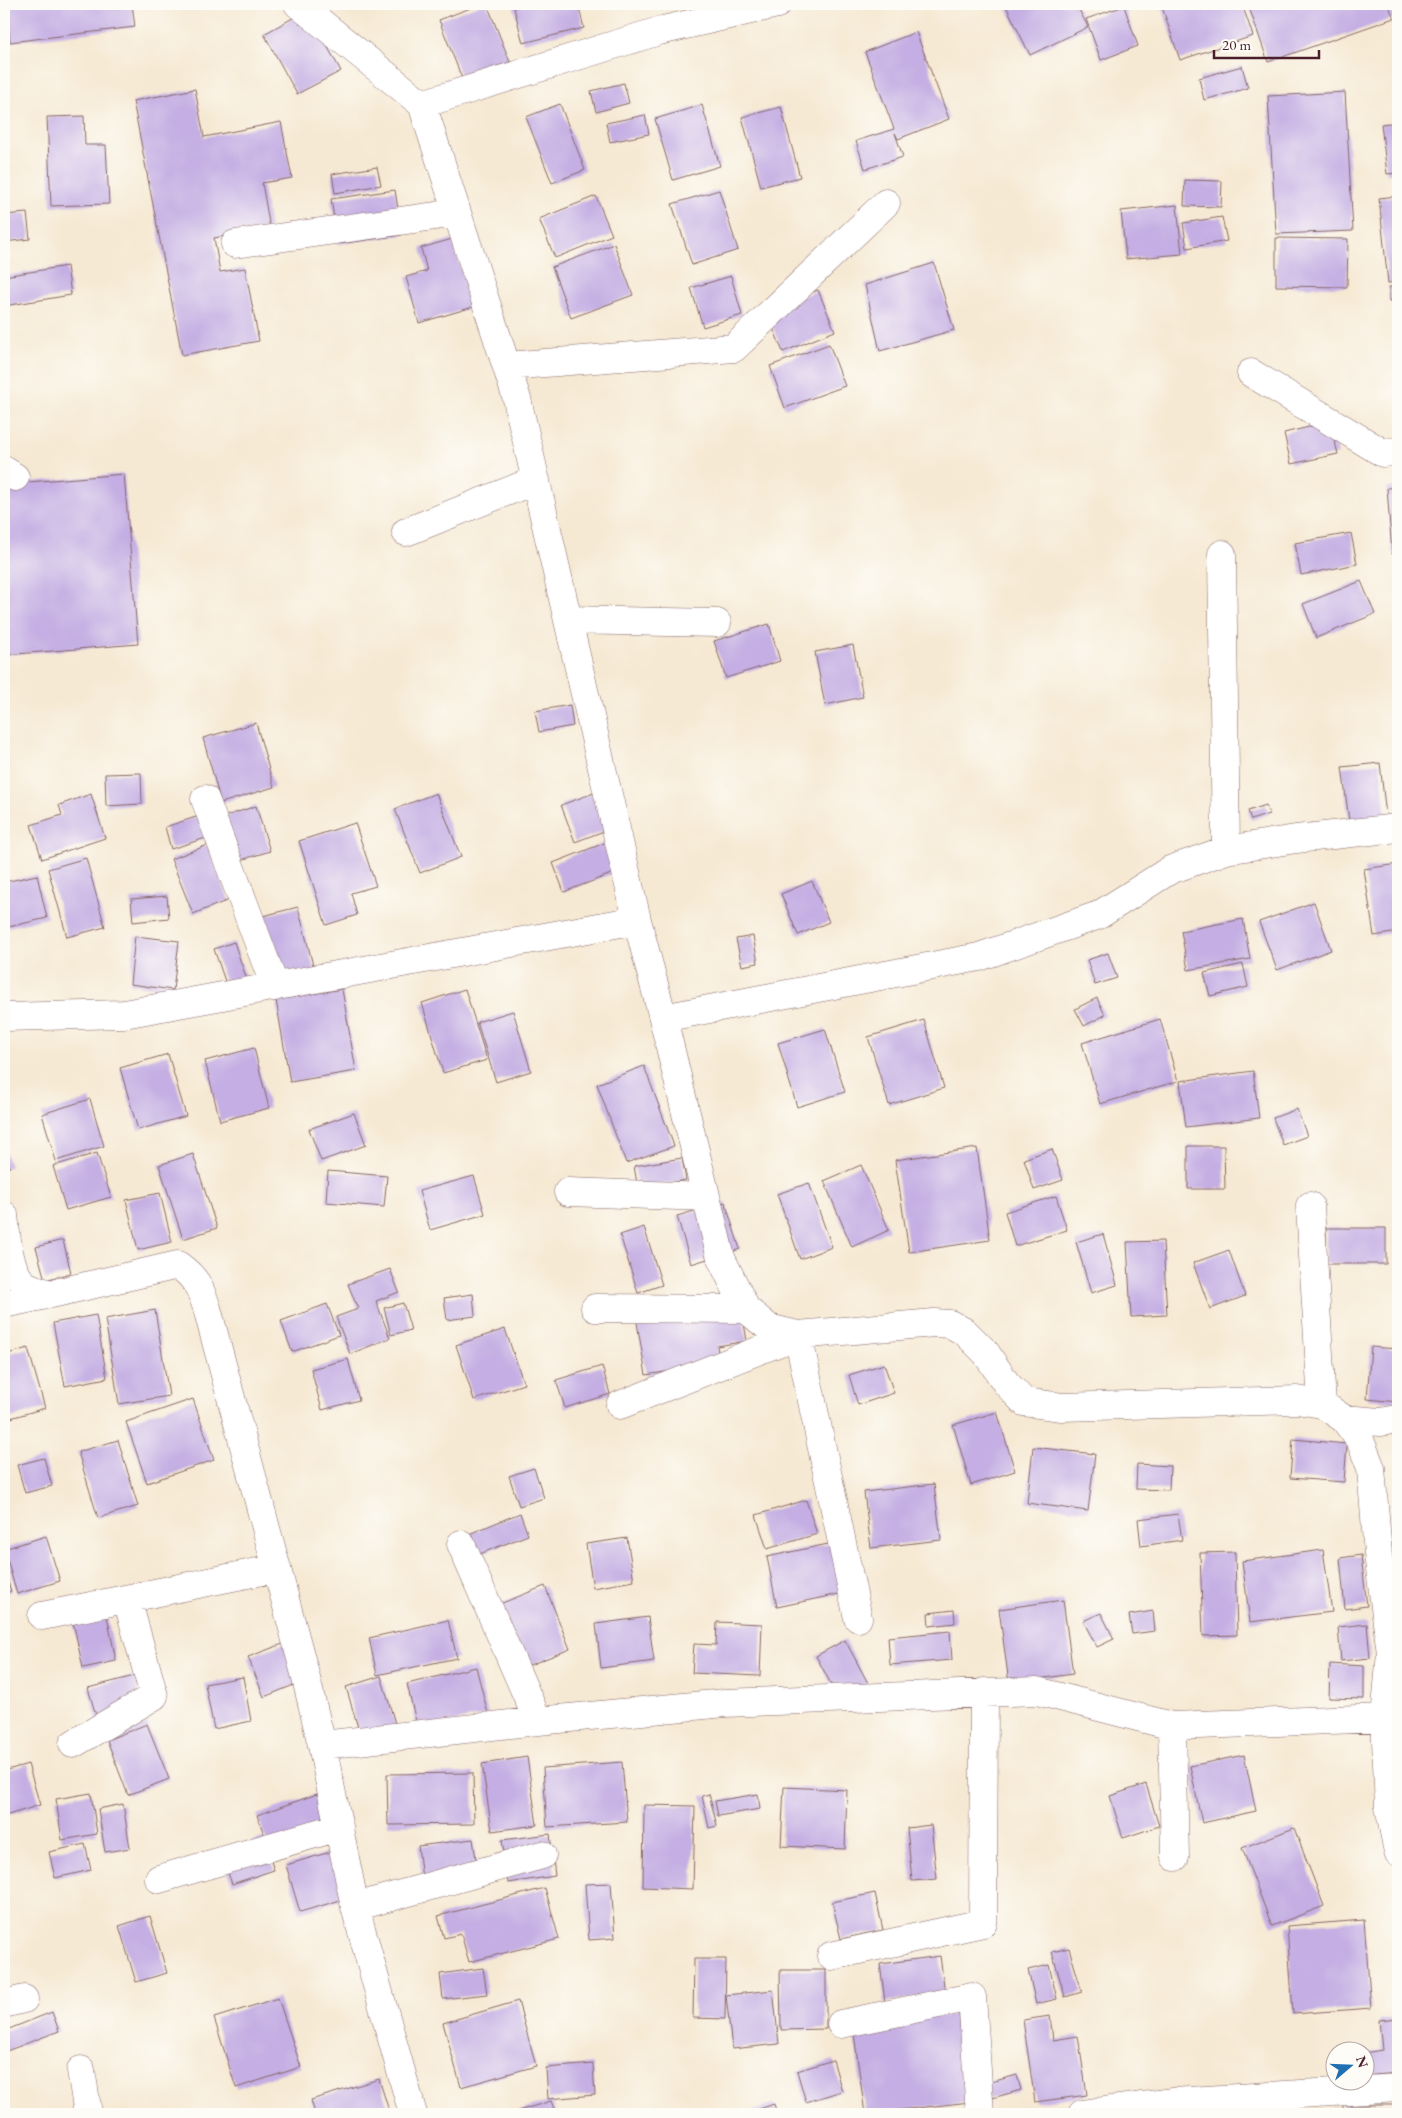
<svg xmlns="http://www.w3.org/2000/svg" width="1402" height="2118" viewBox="0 0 1402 2118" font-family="'EB Garamond',serif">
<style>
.building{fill:#c4aee3}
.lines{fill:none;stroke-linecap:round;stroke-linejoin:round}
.minor-casing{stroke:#866666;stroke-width:29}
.minor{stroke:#fff;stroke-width:28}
</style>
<rect width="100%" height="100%" fill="#fdfcf7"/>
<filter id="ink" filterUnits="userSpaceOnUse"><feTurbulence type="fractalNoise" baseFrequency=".02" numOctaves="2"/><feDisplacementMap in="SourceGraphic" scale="10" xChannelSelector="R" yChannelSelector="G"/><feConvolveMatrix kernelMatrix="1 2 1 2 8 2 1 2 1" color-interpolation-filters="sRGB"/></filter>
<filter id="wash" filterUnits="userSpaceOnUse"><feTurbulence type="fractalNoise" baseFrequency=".0096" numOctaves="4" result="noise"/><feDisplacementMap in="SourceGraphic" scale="20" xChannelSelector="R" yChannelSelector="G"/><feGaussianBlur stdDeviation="1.12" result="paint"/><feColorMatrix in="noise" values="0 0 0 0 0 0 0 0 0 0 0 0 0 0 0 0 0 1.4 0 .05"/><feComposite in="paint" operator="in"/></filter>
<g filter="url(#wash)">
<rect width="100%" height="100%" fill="#f6e9d3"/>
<g id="blocks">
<!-- building -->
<path class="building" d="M6,4H132L135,27L10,42Z
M481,4H487L510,62L463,81L439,20Z
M513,4H578L584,28L523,43Z
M1005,4H1076L1088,27L1030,55Z
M1161,4H1242L1253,36L1180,60Z
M1248,4H1388L1394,18L1268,62Z
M1124,6L1138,46L1101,60L1086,19Z
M307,10L341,71L297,94L264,34Z
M916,32L949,119L898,139L895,133L903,157L865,169L856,141L894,129L865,52Z
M1242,66L1248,88L1204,100L1199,78Z
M624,83L629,103L596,112L591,91Z
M195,89L204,137L281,122L292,178L262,183L270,228L214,238L220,272L245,268L259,341L182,355L133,101Z
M1345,92L1353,231L1276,234L1268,96Z
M560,104L585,170L552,183L526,117Z
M702,105L720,166L673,180L655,119Z
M781,107L800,177L761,187L742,117Z
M645,115L649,134L610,142L606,123Z
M84,116L85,145H106L109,204L51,206L47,117Z
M1398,122V173L1387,174L1381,124Z
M377,167L381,185L335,193L332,174Z
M1185,180L1222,181L1221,207L1184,206Z
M395,190L402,235L338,244L331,199Z
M719,190L738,250L692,265L672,204Z
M596,196L612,235L555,258L539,219Z
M1398,196V282L1388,283L1379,198Z
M1177,205L1182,254L1126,259L1121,211Z
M27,213L30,239L4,242V215Z
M1222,217L1227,241L1187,248L1183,223Z
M1276,238L1348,239L1347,287L1276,286Z
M452,239L473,307L419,323L406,277L427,271L421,248Z
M614,244L633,295L571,318L552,267Z
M934,263L954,330L880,351L865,285Z
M67,266L71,295L4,306V276Z
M731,276L742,315L703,327L691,288Z
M1389,287H1398V302L1389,301Z
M818,290L835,331L783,352L766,311Z
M829,344L845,386L785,408L770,366Z
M1330,422L1338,454L1291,464L1284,433Z
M124,474L138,644L4,655V484Z
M1398,487V554H1392L1387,488Z
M1351,533L1357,564L1301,575L1295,543Z
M1361,581L1375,614L1316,638L1303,604Z
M769,624L780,661L726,678L714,641Z
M853,645L863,697L825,705L815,652Z
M570,705L573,726L539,732L535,711Z
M256,723L274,787L221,803L203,738Z
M4,749L9,764L4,765Z
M1380,763L1387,825L1350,829L1342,767Z
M141,773L142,804L106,806L105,774Z
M602,790L617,826L575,842L561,805Z
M436,793L461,857L420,873L395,809Z
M91,794L105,838L42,859L31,825L62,815L59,805Z
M1266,805L1269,814L1251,820L1248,811Z
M256,806L270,851L228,864L214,820Z
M199,816L206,838L171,849L165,827Z
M355,823L376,886L351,893L357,915L326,925L299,841Z
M607,842L619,871L564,892L553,863Z
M208,845L229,900L193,914L171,859Z
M86,858L105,927L67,937L48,869Z
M1398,864V932L1374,936L1364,869Z
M37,875L47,918L4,928V882Z
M812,881L829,922L798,935L781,894Z
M167,896L169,918L133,922L131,899Z
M1314,902L1331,950L1277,970L1259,922Z
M298,907L315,973L268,985L251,919Z
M1243,919L1250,959L1188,970L1181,931Z
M135,936L179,941L173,990L130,984Z
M753,936L758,963L742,966L736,939Z
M234,942L247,980L227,987L214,949Z
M1108,953L1117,978L1095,985L1087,960Z
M1243,964L1248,987L1210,996L1204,973Z
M342,989L356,1071L290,1082L276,1000Z
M465,989L487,1060L443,1073L422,1003Z
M1097,998L1105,1015L1084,1026L1075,1009Z
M513,1011L531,1071L496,1082L477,1022Z
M1160,1019L1178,1081L1100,1104L1082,1043Z
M924,1020L944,1088L889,1105L868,1037Z
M825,1029L845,1092L797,1107L778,1043Z
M254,1048L269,1108L220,1121L205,1061Z
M168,1054L186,1116L138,1130L120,1068Z
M644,1066L674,1146L626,1163L597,1084Z
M1253,1071L1259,1118L1186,1127L1180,1081Z
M90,1099L104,1146L56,1161L42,1114Z
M1297,1109L1307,1136L1283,1145L1273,1118Z
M354,1113L366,1145L321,1161L309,1129Z
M1188,1146H1224L1225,1189H1188Z
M4,1147L10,1167L4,1168Z
M977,1148L990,1240L909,1252L895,1160Z
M1052,1149L1063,1180L1034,1190L1024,1159Z
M97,1153L111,1197L66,1210L53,1166Z
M193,1154L217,1228L183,1239L159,1165Z
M682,1158L686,1180L638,1189L634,1166Z
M861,1165L889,1230L852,1247L824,1181Z
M328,1171L387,1176L384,1207L326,1202Z
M474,1176L485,1214L430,1230L419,1191Z
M809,1183L832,1247L800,1259L777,1194Z
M160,1193L172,1242L138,1250L126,1200Z
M1056,1196L1067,1230L1015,1246L1005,1212Z
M725,1202L740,1249L691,1264L677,1216Z
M644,1227L662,1285L638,1293L620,1235Z
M1326,1228H1386V1264H1326Z
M1103,1234L1117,1285L1091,1293L1076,1242Z
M63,1240L71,1273L45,1280L36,1247Z
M1163,1241L1167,1315L1131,1317L1127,1242Z
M1229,1250L1245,1296L1210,1309L1193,1263Z
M390,1269L399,1292L376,1301L390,1338L350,1354L336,1317L358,1309L348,1284Z
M473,1294L475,1316L447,1320L444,1298Z
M740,1299L747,1341L717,1346L720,1363L646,1375L636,1317Z
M403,1303L411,1330L391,1335L384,1308Z
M327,1304L339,1335L292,1352L281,1321Z
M155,1310L169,1396L119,1404L105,1319Z
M96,1315L107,1378L65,1386L53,1323Z
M505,1329L524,1384L474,1400L456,1345Z
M1371,1347L1398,1349V1402L1367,1399Z
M28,1348L45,1408L4,1420V1355Z
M348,1359L359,1400L322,1410L311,1369Z
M884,1364L894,1393L858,1405L849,1375Z
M602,1366L610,1394L565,1408L556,1380Z
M193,1399L214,1460L147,1483L126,1422Z
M997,1412L1015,1471L971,1485L953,1425Z
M1293,1439L1347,1444L1344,1482L1290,1478Z
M118,1440L138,1506L98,1518L78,1452Z
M1033,1447L1095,1454L1088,1511L1027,1503Z
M44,1458L52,1486L25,1493L17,1465Z
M1137,1464L1170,1466L1169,1490L1136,1489Z
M534,1468L544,1498L519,1506L509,1476Z
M934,1484L941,1540L871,1548L864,1492Z
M806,1500L817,1534L767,1549L756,1515Z
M520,1513L528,1535L477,1555L469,1534Z
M1178,1514L1182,1540L1141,1546L1138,1519Z
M46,1536L60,1581L17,1594L4,1549Z
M627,1538L634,1581L593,1588L586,1544Z
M842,1541L853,1591L777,1607L767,1557Z
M1323,1550L1332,1612L1250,1622L1242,1561Z
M1235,1552L1237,1635L1203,1636L1200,1553Z
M1361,1555L1367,1606L1345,1609L1340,1558Z
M4,1570L11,1591L4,1594Z
M545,1586L570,1649L522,1668L497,1605Z
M1063,1600L1073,1674L1009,1683L999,1609Z
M954,1610L955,1623L929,1626L928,1613Z
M1153,1611L1155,1631L1132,1634L1129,1615Z
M1101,1613L1114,1639L1097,1647L1083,1621Z
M107,1616L116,1661L83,1668L73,1622Z
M648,1617L654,1661L601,1668L596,1624Z
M448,1620L457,1658L377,1675L369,1638Z
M717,1622L762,1624L760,1676L692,1673L694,1644L716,1645Z
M1367,1624L1370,1658L1341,1661L1338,1627Z
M950,1631L952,1660L890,1665L888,1637Z
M296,1639L311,1678L264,1697L248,1657Z
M845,1640L868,1683L839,1699L816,1656Z
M1330,1664L1364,1666V1699L1329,1698Z
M476,1667L488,1714L418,1730L407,1684Z
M134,1676L145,1713L99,1726L88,1688Z
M381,1676L397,1730L362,1741L346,1687Z
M243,1677L251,1721L214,1729L205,1684Z
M147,1724L169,1779L128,1795L107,1740Z
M1244,1755L1256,1811L1202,1823L1190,1766Z
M527,1757L537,1825L492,1831L482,1764Z
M622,1762L627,1822L547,1827L543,1768Z
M28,1764L40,1805L5,1816L4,1771Z
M473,1773L474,1824L388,1825L387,1774Z
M1146,1784L1159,1826L1123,1838L1110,1796Z
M784,1787L847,1790L845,1849L781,1846Z
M91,1793L97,1834L62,1840L56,1799Z
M317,1794L328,1827L269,1848L257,1815Z
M709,1794L717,1826L709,1828L702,1796Z
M758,1794L760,1809L718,1816L715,1801Z
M123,1804L130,1848L105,1852L98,1809Z
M644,1805L695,1806L693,1889L643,1887Z
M931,1825L937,1879L912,1881L907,1828Z
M1294,1828L1324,1906L1272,1926L1242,1848Z
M550,1834L555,1876L508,1883L502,1840Z
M263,1838L274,1870L232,1884L221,1853Z
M473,1839L479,1880L423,1887L418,1846Z
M85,1844L91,1870L55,1878L49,1852Z
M347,1847L361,1894L300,1912L286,1865Z
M611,1883L615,1938L589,1940L585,1884Z
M545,1888L559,1939L469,1962L461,1934L444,1938L438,1916Z
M875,1893L883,1930L841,1939L832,1902Z
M150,1916L167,1973L136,1982L119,1926Z
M1364,1920L1371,2008L1293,2014L1287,1926Z
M1069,1948L1082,1992L1065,1997L1052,1952Z
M940,1956L945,1993L885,2002L880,1964Z
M694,1959H726L725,2019L693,2018Z
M1049,1965L1057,1999L1036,2004L1028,1970Z
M483,1968L487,1994L443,1999L440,1974Z
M780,1970H826V2029L781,2030Z
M4,1973L11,2003L4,2005Z
M773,1990L779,2044L732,2049L726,1995Z
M278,1998L301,2067L236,2088L214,2018Z
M518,2001L536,2066L461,2087L443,2023Z
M52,2012L59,2031L4,2052V2031Z
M959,2014L970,2102L865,2114L853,2027Z
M1050,2016L1053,2040L1078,2036L1087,2095L1035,2102L1023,2020Z
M1398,2018V2073L1364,2076V2053L1382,2050L1379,2020Z
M833,2060L842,2091L806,2102L797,2071Z
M593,2064L595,2095L548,2099L546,2068Z
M1017,2075L1021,2090L989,2099L984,2084Z
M379,2079L390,2114H315L311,2100Z
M551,2101L556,2114H508Z
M774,2104L777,2114H745Z
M1343,2105H1398V2114H1343Z
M840,2109V2114H805V2113Z
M725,2110L726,2114H708V2113Z"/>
</g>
</g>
<g filter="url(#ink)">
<use href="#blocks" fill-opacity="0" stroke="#866666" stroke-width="1"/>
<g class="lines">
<defs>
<path id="minor" d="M298,4L422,104L659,31L777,4
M422,104L517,399L637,920
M235,244L457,213
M507,366L734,348L886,203
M1251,373L1383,453L1398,451
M4,470L15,477
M406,532L536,480
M1222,554L1226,850
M568,620L717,623
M205,799L275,987
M4,1017L124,1014L637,920L663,1018L721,1258L746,1309L769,1328L798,1335L934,1323L950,1324L965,1332L986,1353L1006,1383L1024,1402L1062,1407L1297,1400L1322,1404L1344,1419L1360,1440L1371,1468L1378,1554L1391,1653L1385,1718L1389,1807L1398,1852
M663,1018L979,957L1099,915L1170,870L1226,850L1296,839L1398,828
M568,1192L706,1197
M1310,1206L1322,1404
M4,1215C6,1233 8,1267 22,1282C29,1289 42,1291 51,1294L178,1265C196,1278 200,1287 207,1308L304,1670L322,1745L355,1907L413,2114
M4,1304L51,1294
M595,1308L746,1309
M620,1405L798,1335L858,1618
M1344,1419L1381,1422L1398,1419
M461,1544L538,1721
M42,1616L277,1568
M1172,1726L1175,1857
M73,1744L154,1696L127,1599
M322,1745L538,1721L725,1703L1037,1691L1172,1726L1385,1718
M159,1879L339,1827
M355,1907L542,1855
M831,1956L983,1923L984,1692
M4,2004L24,1999
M841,2024L972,1997L980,2114
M81,2070L88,2114
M1082,2114L1173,2102L1398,2088"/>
</defs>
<!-- minor casing -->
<use href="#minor" class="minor-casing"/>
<!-- minor -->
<use href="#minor" class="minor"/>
</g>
</g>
<!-- margin -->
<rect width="1402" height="2118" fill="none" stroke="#fdfcf7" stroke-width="20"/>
<!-- north arrow -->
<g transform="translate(1350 2066) rotate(71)"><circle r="24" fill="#fdfcf7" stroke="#b5a4a5"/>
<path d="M0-4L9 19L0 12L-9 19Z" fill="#1f6fb2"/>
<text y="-8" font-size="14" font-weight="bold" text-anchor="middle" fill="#4a1f2b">N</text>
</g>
<!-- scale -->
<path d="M1214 50v8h105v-8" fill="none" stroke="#4a1f2b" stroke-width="2.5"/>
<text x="1222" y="50" font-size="15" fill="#4a1f2b" stroke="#fdfcf7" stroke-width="4" paint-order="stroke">20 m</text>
</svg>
